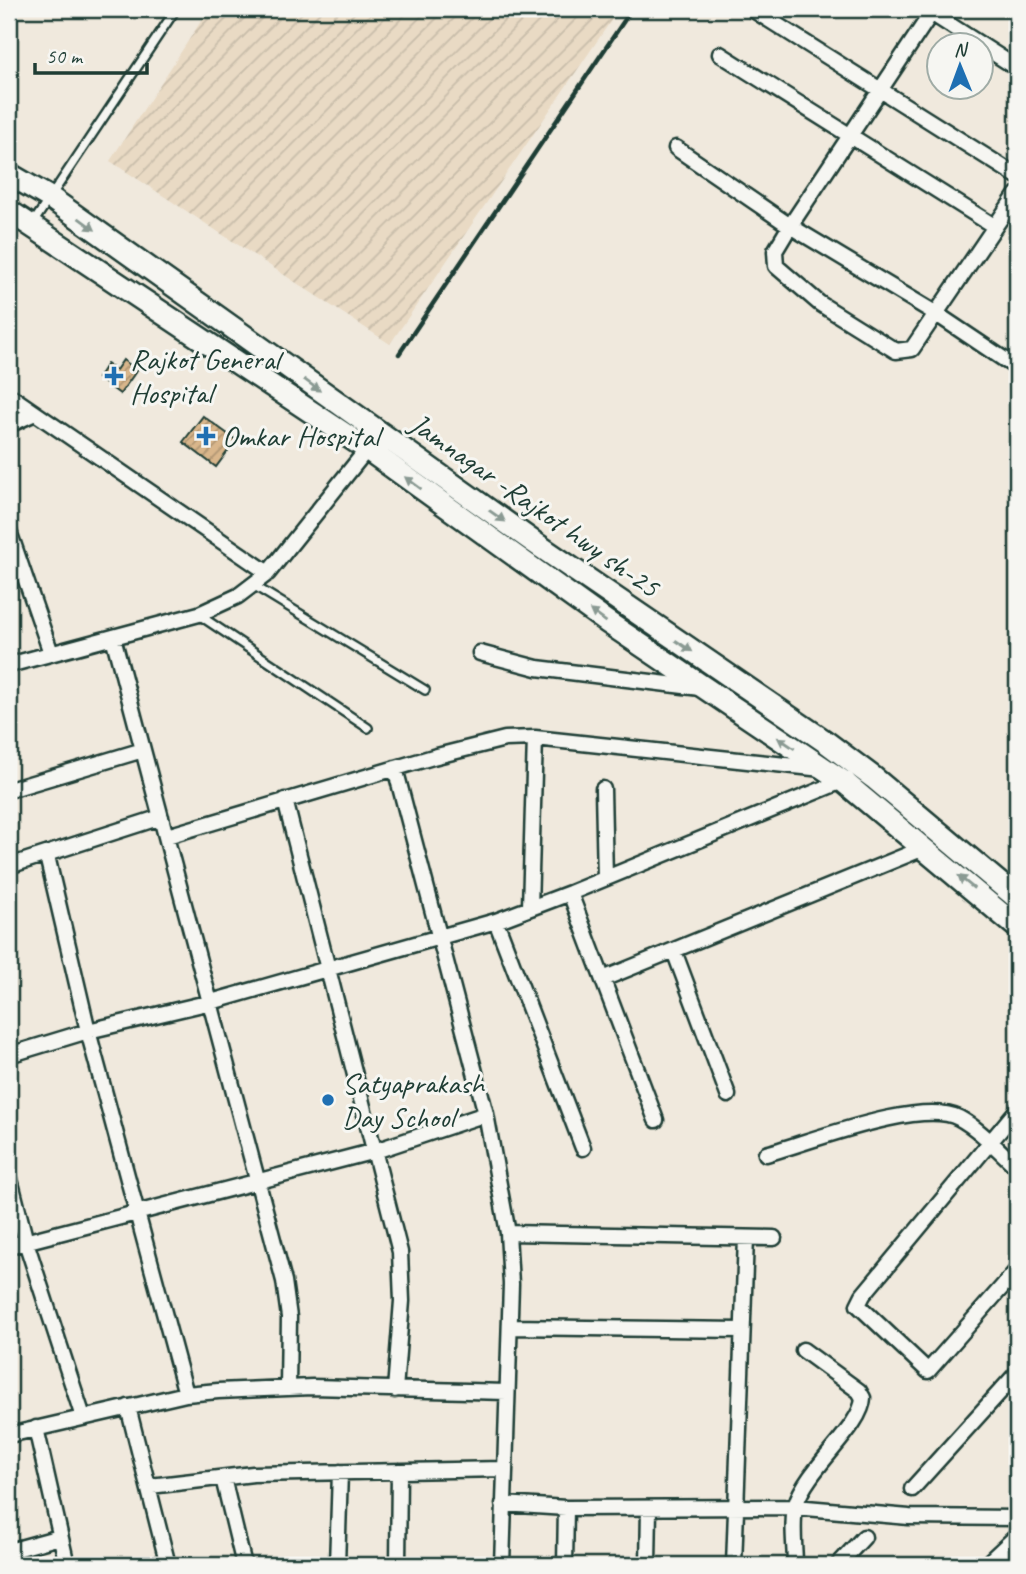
<svg xmlns="http://www.w3.org/2000/svg" width="1026" height="1574" viewBox="0 0 1026 1574" font-family="Caveat,sans-serif">
<style>
.industrial{fill:url(#industrial-furrows)}
.building{fill:url(#building-hatch);stroke:#1f3d34;stroke-width:2}
.lines{fill:none;stroke-linecap:round;stroke-linejoin:round}
.service-casing{stroke:#1f3d34;stroke-width:12}
.minor-casing{stroke:#1f3d34;stroke-width:19}
.secondary-casing{stroke:#1f3d34;stroke-width:24}
.primary-casing{stroke:#1f3d34;stroke-width:26}
.service{stroke:#f6f6f2;stroke-width:7}
.minor{stroke:#f6f6f2;stroke-width:14}
.secondary{stroke:#f6f6f2;stroke-width:19}
.primary{stroke:#f6f6f2;stroke-width:21}
.rail{stroke:#1f3d34;stroke-width:4.5}
.oneway{fill:#8a9a93}
.poi-dot{fill:#1f6fb2;stroke:#f6f6f2;stroke-width:2.5}
.labels{text-anchor:middle;dominant-baseline:central;stroke-width:6;stroke-linejoin:round;paint-order:stroke}
.poi-label{font-size:30px;fill:#1f3d34;stroke:#f6f6f2;text-anchor:start}
.street-label{font-size:30px;fill:#1f3d34;stroke:#f6f6f2}
</style>
<defs>
<pattern id="industrial-furrows" width="10" height="10" patternUnits="userSpaceOnUse" patternTransform="scale(1.75)"><rect width="10" height="10" fill="#e9dac4"/><path d="M-1 1l2-2M0 10L10 0M9 11l2-2" fill="none" stroke="#c7bca9"/></pattern>
<pattern id="building-hatch" width="6" height="6" patternUnits="userSpaceOnUse" patternTransform="scale(1.75)"><rect width="6" height="6" fill="#d9b68b"/><path d="M-1 1l2-2M0 6l6-6M5 7l2-2" fill="none" stroke="#af9572"/></pattern>
</defs>
<rect width="100%" height="100%" fill="#f0e9dd"/>
<filter id="ink" filterUnits="userSpaceOnUse"><feTurbulence type="fractalNoise" baseFrequency=".0143" numOctaves="2"/><feDisplacementMap in="SourceGraphic" scale="14" xChannelSelector="R" yChannelSelector="G"/><feConvolveMatrix kernelMatrix="1 2 1 2 8 2 1 2 1" color-interpolation-filters="sRGB"/></filter>
<g filter="url(#ink)">
<!-- industrial -->
<path class="industrial" d="M209,9H619L390,344L110,161Z"/>
<!-- building -->
<path class="building" d="M123,360L137,370L120,394L98,378L107,364L116,370Z
M203,416L236,440L216,467L183,442Z"/>
<g class="lines">
<defs>
<path id="service" d="M33,223L176,9
M253,585L425,690
M199,615L368,728"/>
<path id="minor" d="M925,9L1017,68
M934,9L790,226L775,251L776,266L819,303L896,351L912,349L1017,194
M755,11L1017,176
M720,54L994,226
M676,148L790,226L935,313L1017,368
M9,395L268,573
M9,425L35,413
M9,531L51,653
M113,637L284,1281L289,1317L288,1388
M480,653L537,668L700,688
M9,665L199,614L238,596L268,573L372,443
M395,768L486,1114L508,1233L511,1284L502,1565
M603,789L605,878
M9,790L143,750
M285,800L400,1252L402,1301L395,1390
M167,836L433,757L505,739L535,738L822,769
M47,856L88,1031L186,1394
M9,866L161,817
M570,893L656,1120
M530,907L535,738
M496,921L583,1148
M674,951L728,1095
M603,979L924,848
M9,1055L88,1031L211,1002L496,921L570,893L847,779
M1017,1110L863,1295L858,1305L928,1371L1017,1270
M766,1154C810,1142 921,1098 959,1118C981,1130 999,1151 1017,1167
M9,1175L26,1242L83,1417
M508,1233L774,1238
M9,1246L375,1151L486,1114
M510,1327L741,1330
M128,1407L168,1565
M36,1428L67,1565
M9,1435L186,1394L218,1391L312,1387L507,1392
M223,1478L244,1565
M150,1486L253,1474L503,1469
M912,1489L1017,1373
M503,1504L566,1508L795,1507L909,1517L1017,1518
M9,1551L60,1537
M337,1565L340,1472
M398,1565L399,1471
M565,1565L566,1508
M648,1565L649,1508
M734,1565L746,1238
M795,1565C795,1547 791,1522 796,1504C807,1468 862,1427 863,1398L859,1391L803,1350
M838,1565L864,1537"/>
<path id="secondary" d="M989,1565L1017,1539
M1014,1565L1017,1562"/>
<path id="primary" d="M9,174L52,199L535,543L826,742L874,778L1017,898
M9,211L367,449L607,622L844,782L1017,927"/>
</defs>
<!-- service casing -->
<use href="#service" class="service-casing"/>
<!-- minor casing -->
<use href="#minor" class="minor-casing"/>
<!-- secondary casing -->
<use href="#secondary" class="secondary-casing"/>
<!-- primary casing -->
<use href="#primary" class="primary-casing"/>
<!-- service -->
<use href="#service" class="service"/>
<!-- minor -->
<use href="#minor" class="minor"/>
<!-- secondary -->
<use href="#secondary" class="secondary"/>
<!-- primary -->
<use href="#primary" class="primary"/>
<!-- rail -->
<path class="rail" d="M399,354L632,9"/>
</g>
<!-- one-way arrows -->
<defs><path id="oneway-solid" d="M-6-.8H1V-3.2L6.5 0L1 3.2V.8H-6Z" transform="scale(1.75)"/></defs>
<g class="oneway">
<use href="#oneway-solid" transform="translate(87 224) rotate(36)"/>
<use href="#oneway-solid" transform="translate(312 385) rotate(36)"/>
<use href="#oneway-solid" transform="translate(413 483) rotate(-144)"/>
<use href="#oneway-solid" transform="translate(497 516) rotate(35)"/>
<use href="#oneway-solid" transform="translate(598 616) rotate(-144)"/>
<use href="#oneway-solid" transform="translate(684 646) rotate(34)"/>
<use href="#oneway-solid" transform="translate(786 743) rotate(-146)"/>
<use href="#oneway-solid" transform="translate(966 882) rotate(-141)"/>
</g>
</g>
<!-- markers -->
<g class="poi-dot">
<path d="M110.5 365.5h7v7h7v7h-7v7h-7v-7h-7v-7h7z"/>
<path d="M202.5 425.5h7v7h7v7h-7v7h-7v-7h-7v-7h7z"/>
<circle cx="328" cy="1100" r="7"/>
</g>
<g class="labels">
<!-- poi labels -->
<g class="poi-label">
<text x="130" y="359">Rajkot General<tspan x="130" dy="34">Hospital</tspan></text>
<text x="222" y="436">Omkar Hospital</text>
<text x="342" y="1083">Satyaprakash<tspan x="342" dy="34">Day School</tspan></text>
</g>
<!-- street labels -->
<g class="street-label">
<text transform="translate(535 505) rotate(35)">Jamnagar -Rajkot hwy sh-25</text>
</g>
</g>
<!-- margin -->
<rect width="1026" height="1574" fill="none" stroke="#f6f6f2" stroke-width="35"/>
<rect x="18" y="18" width="991" height="1539" fill="none" stroke="#1f3d34" stroke-width="2.5" filter="url(#ink)"/>
<!-- north arrow -->
<g transform="translate(960 66) rotate(359)"><circle r="33" fill="#f6f6f2" stroke="#a0aca6" stroke-width="2"/>
<path d="M0-5L12 26L0 18L-12 26Z" fill="#1f6fb2"/>
<text y="-10" font-size="19" font-weight="bold" text-anchor="middle" fill="#1f3d34">N</text>
</g>
<!-- scale -->
<path d="M35 63v10h112v-10" fill="none" stroke="#1f3d34" stroke-width="3.5"/>
<text x="46" y="63" font-size="21" fill="#1f3d34" stroke="#f6f6f2" stroke-width="5" paint-order="stroke">50 m</text>
</svg>
